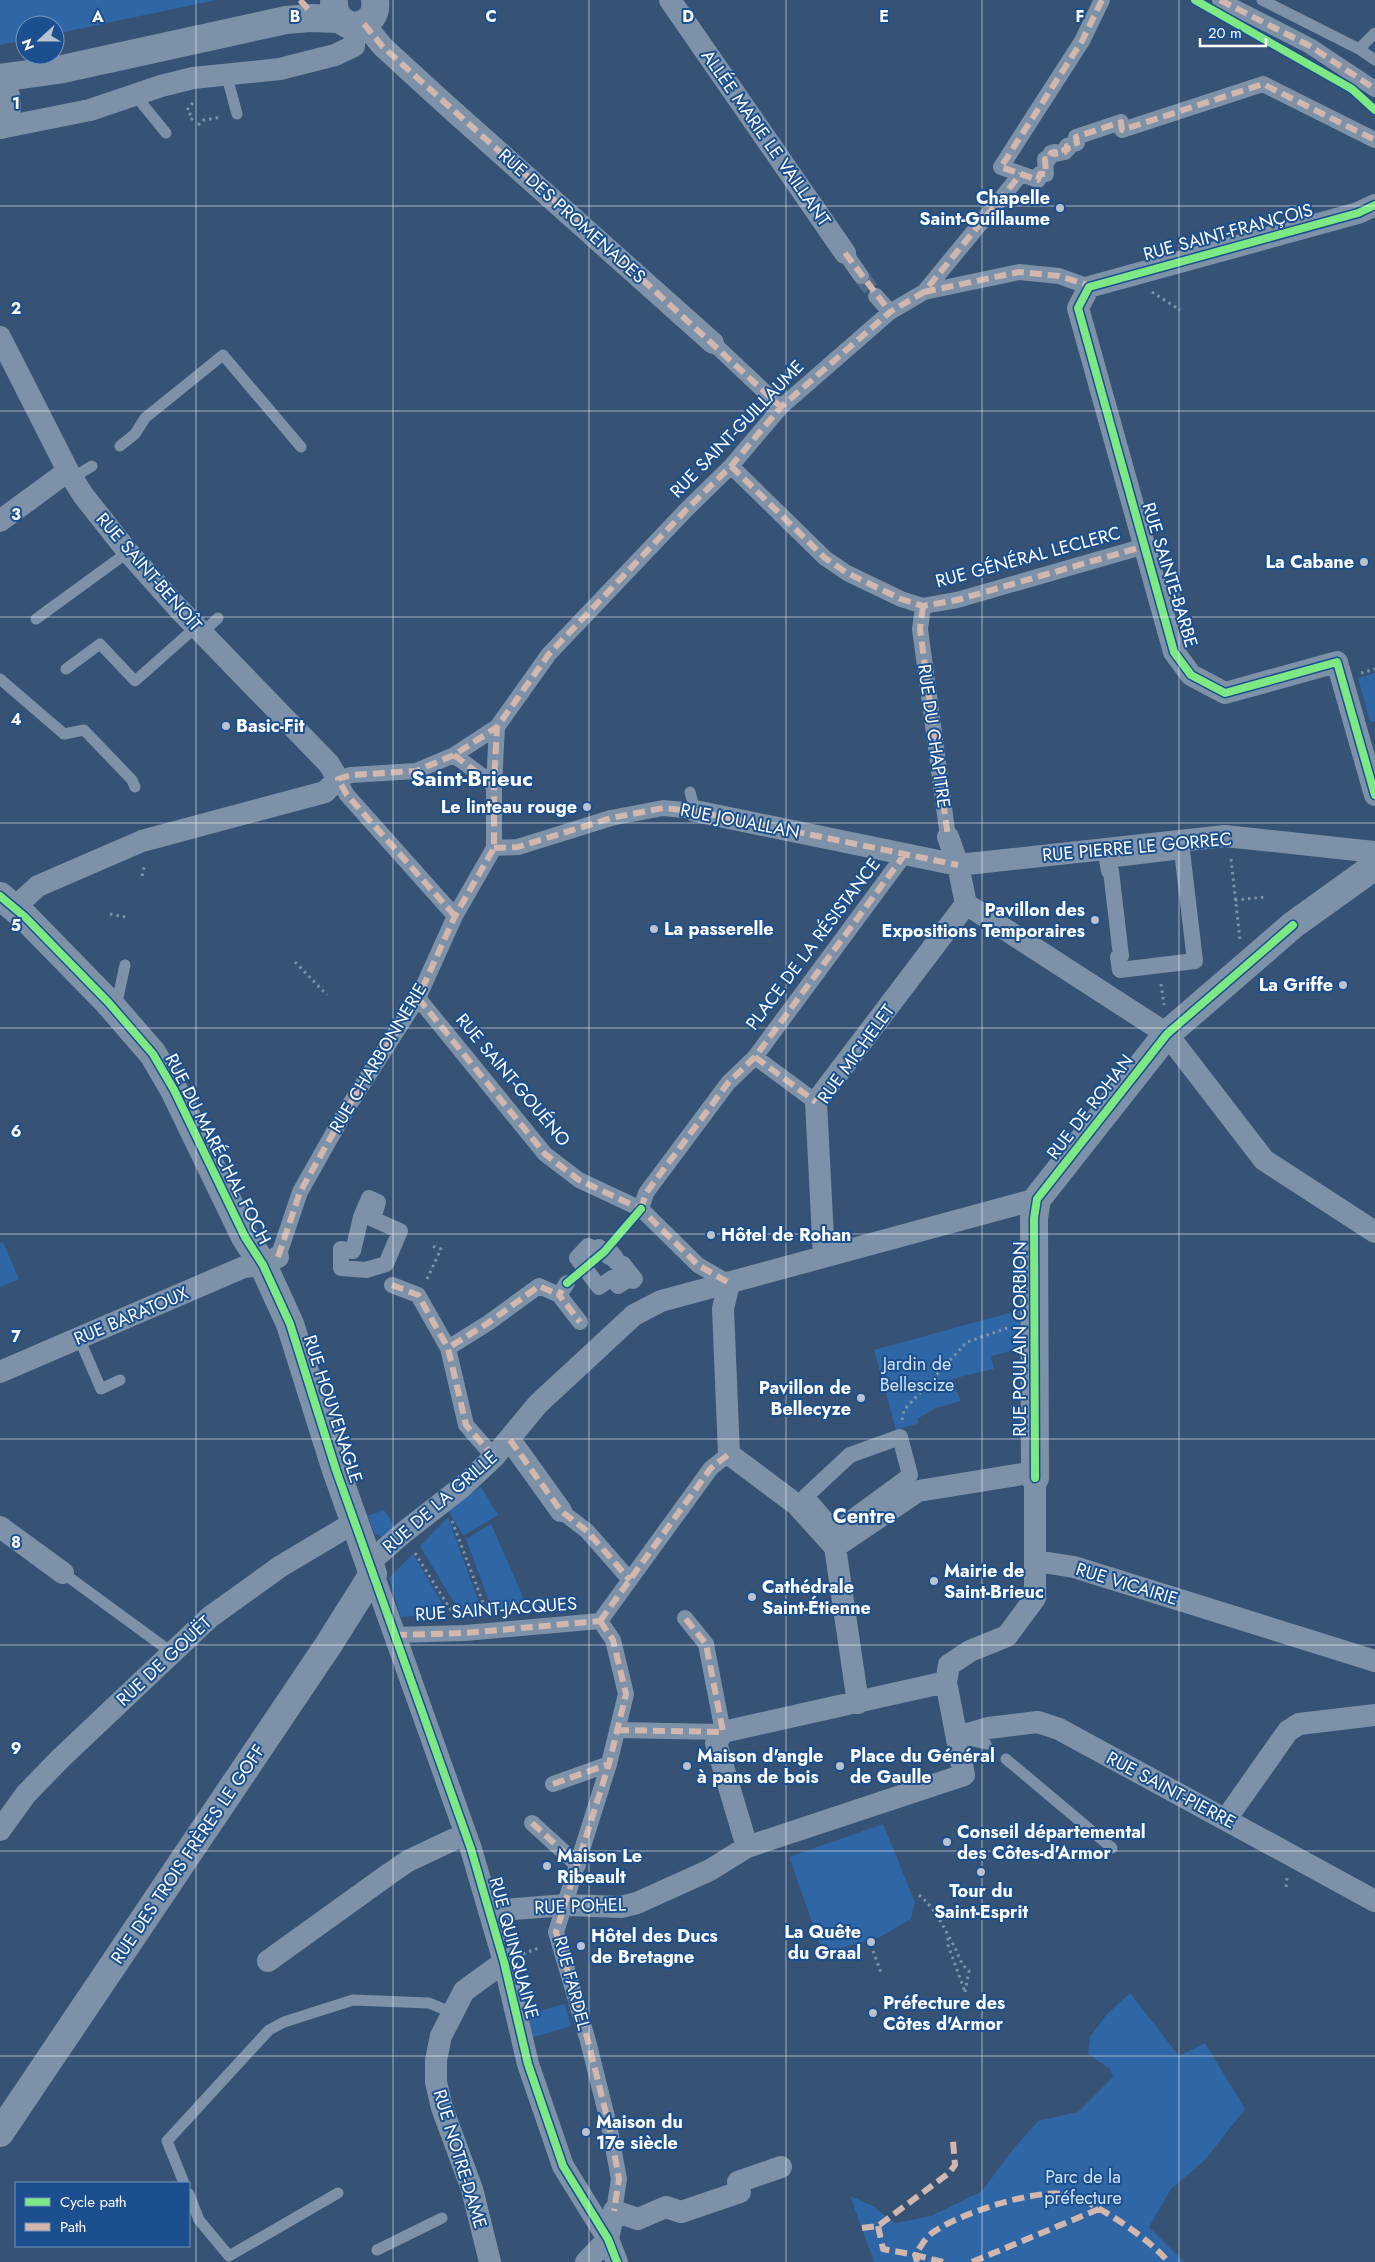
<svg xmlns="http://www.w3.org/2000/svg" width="1375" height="2262" viewBox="0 0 1375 2262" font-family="Jost,sans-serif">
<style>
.green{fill:#2f66a5}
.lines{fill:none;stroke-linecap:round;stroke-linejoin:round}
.pedestrian-tunnel{stroke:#546c89;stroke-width:16;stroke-dasharray:16 8;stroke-linecap:butt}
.path{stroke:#7d92a8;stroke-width:3;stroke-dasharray:2.5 4;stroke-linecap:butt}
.service{stroke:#7d92a8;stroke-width:11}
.pedestrian{stroke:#7d92a8;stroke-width:16}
.minor{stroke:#7d92a8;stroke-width:22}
.tertiary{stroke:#7d92a8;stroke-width:28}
.quiet{stroke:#d1b7ad;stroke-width:6;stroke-dasharray:12 6;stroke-linecap:butt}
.cycleway-casing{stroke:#1b4f8f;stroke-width:11}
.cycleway{stroke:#7ce984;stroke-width:8}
.grid{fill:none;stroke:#fff;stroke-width:1;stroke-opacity:0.55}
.poi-dot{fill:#b9c2ce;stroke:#1b4f8f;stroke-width:2}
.labels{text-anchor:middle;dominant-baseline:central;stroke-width:4;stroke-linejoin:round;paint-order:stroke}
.street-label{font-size:18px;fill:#fff;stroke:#1b4f8f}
.poi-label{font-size:18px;font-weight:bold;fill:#fff;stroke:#1b4f8f;text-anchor:start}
.park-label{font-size:18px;fill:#cfe3fa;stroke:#1b4f8f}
.quarter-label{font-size:20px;font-weight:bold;fill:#fff;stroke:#1b4f8f}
.district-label{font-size:22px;font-weight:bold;fill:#fff;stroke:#1b4f8f}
.grid-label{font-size:16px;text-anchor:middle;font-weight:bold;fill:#fff;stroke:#1b4f8f;stroke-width:4;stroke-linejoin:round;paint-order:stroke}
</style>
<rect width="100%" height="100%" fill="#365274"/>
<!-- green -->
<path class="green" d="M0,0H216L55,34V25H25V40L0,45Z
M1375,673V721L1370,722L1358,678Z
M3,1242L19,1279L0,1287V1243Z
M1020,1310V1349L991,1356L994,1369L951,1379L961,1401L936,1408L917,1419L919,1423L896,1430L874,1350Z
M481,1487L498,1515L463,1536L447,1508Z
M384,1510L397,1530L384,1538L374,1533L368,1516Z
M448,1517L483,1614H461L420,1546Z
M491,1524L528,1608L492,1609L466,1539Z
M413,1554L448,1613L401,1617L389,1578Z
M883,1824L915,1902L911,1919L880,1937L828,1952L821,1947L789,1857Z
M1130,1993L1179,2056L1205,2043L1245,2109L1205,2160L1171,2189L1149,2227L1184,2262H874L850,2196L873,2206L895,2223L931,2216L982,2191L1014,2148L1038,2121L1078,2112L1113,2077L1110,2069L1088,2054L1090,2037L1107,2014Z
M565,2004L571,2026L528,2039L523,2015Z"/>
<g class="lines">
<!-- pedestrian-tunnel -->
<path class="pedestrian-tunnel" d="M861,276L876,296"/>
<!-- path -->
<path class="path" d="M191,120L193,118L187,110L195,100
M198,125L204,120L222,117
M1152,292L1180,310
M1361,673L1375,669
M1231,859L1240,940
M142,876L145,864
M1235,900L1266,897
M110,914L126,917
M295,962L327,995
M1161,984L1164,1005
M427,1279L441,1249L432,1246
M902,1420L904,1410L967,1342L1010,1327
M452,1521L487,1613
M415,1553L454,1615
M1286,1887L1287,1878
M919,1895C935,1908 943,1926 953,1944C959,1954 959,1963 969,1971L965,1992
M948,1938V1945L965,1992
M873,1951L882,1975
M523,1954L541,1947"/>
<!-- service -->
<path class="service" d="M1262,0L1359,49L1375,60
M1359,49L1375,33
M226,73L237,114
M135,95L166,133
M120,446L135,434L145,418L223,355L301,447
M72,478L92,466
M36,619L128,552
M202,633L218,618
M66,669L100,644L135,681L196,627
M0,679L64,734L84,730L132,780L135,787
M690,792L695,811
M116,1007L125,965
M79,1338L101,1389L120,1380
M63,1573L171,1652
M964,1739L986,1744
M1006,1759L1112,1848
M184,2183L167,2141L269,2030L284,2022L353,2000L429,2003L453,2013
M189,2194L199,2220L229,2256L338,2193
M377,2250L442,2218"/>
<!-- pedestrian -->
<path class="pedestrian" d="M1102,0L1082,41L1001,167L1038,180L1040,174H1046L1045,159L1048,160L1051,153L1055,152V154L1065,152L1064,150L1068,149L1067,146L1077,143L1076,137L1121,122L1122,130L1263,84L1375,140
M1220,0L1310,46L1375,89
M845,253L861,276
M924,292L1019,272L1059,276L1089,287
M876,296L890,312
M713,343L781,407
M731,466L825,558L847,573L901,599L923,606L957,600L1145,546
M923,606L920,629L948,837
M454,755L494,785
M494,848L518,847L611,818L663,808L695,811
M1182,851L1195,961L1120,970L1118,957L1121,956L1111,871H1109L1107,860Z
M455,916L347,795L338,779L351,775L416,771L454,755L497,727L549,654L687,509L731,466L781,407L890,312L924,292L1021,174
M418,998L545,1154L579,1180L641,1209L698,1265L729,1283
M755,1057L816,1102
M369,1198L378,1202L373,1219L400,1231L386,1264L366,1270L341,1268V1249L353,1251L361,1217Z
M641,1209L646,1193L728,1083L755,1057L905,854
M588,1246L597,1249L599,1247L609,1257L612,1253L616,1258L614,1260L621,1267L623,1264L635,1279L633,1281L631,1278L618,1286L612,1278L599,1287L577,1258Z
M278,1257L300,1192L348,1107L418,998L455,916L494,848V785L497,727
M567,1283L559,1295L580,1322
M392,1285L418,1295L448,1348
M900,1437L910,1475L835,1530L806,1496L850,1455Z
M494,1457L466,1425L448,1348L488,1323L539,1286L559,1295
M561,1511L587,1531L630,1580
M600,1621L613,1640L626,1694L609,1764L556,1932L588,2041L609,2125L619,2179L614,2211
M600,1621L703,1479L711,1468L729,1454
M395,1635L465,1633L600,1621
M617,1730L723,1732L706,1644L685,1618
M553,1784L609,1764
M532,1823L578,1865"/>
<!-- minor -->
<path class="minor" d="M670,0L845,253
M364,24L383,47L443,102L713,343
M0,128L90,110L161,86L193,78L280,69L335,55L354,46L355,26
M1375,205L1358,213L1089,287L1078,308L1174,652L1191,675L1225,693L1337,662L1375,795
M0,337L68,471L83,495L128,552L177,607L329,764L338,779L325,792L142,841L38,886L15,907
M0,521L68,471
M695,811L958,865L1225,836L1375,852
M948,837L958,865L966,904
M966,904L1167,1034L1264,1160L1375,1232
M824,1257L816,1102L966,904
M729,1283L723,1309L729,1454L797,1505L835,1547L858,1703
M0,1372L244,1267L263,1265L278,1257
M510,1440L561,1511
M0,1527L63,1573
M835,1547L918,1491L1035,1472
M1036,1561L1074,1567L1375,1661
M369,1563L403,1533L462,1487L494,1457L538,1404L634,1315L661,1301L1037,1199
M373,1574L471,1849L504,1962L528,2064L563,2166L608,2239L617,2262
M957,1737L988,1728L1038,1722L1059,1729L1375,1901
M1226,1819L1288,1731L1299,1724L1375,1715
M0,1830L26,1794L61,1758L210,1617L281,1566L355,1522
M747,1847L716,1743L723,1732L946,1682
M490,1911L566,1905L621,1907L637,1903L710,1870L747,1847L964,1775L946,1682L949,1665L970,1651L1007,1636L1035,1598V1478
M268,1961L389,1874L408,1861L465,1834
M608,2239L614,2211L638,2219L666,2207L681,2212L740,2192L738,2182L781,2167
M490,2262L472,2189L442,2108L436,2082V2060L441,2036L464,1991L504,1962
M586,2262L608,2239"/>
<!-- tertiary -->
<path class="tertiary" d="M334,3C334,16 342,24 355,26C370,24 377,14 375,0
M0,78L58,70L286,20L310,18L340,19
M0,83C9,96 10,112 0,125
M0,896L25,917L108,1002L153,1054L174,1090L245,1237L263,1265L290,1324L336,1470L373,1574L329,1644L0,2133
M1035,1478L1034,1218L1037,1199L1167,1034L1293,925L1375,866"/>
<!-- quiet -->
<path class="quiet" d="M300,0L308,9
M1102,0L1082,41L1001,167L1038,180L1040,174H1046L1045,159L1048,160L1051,153L1055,152V154L1065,152L1064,150L1068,149L1067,146L1077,143L1076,137L1121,122L1122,130L1263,84L1375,140
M1220,0L1310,46L1375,89
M364,24L383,47L644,281L781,407
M845,253L890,312
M924,292L1019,272L1059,276L1091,286
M731,466L825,558L847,573L901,599L923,606L957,600L1145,546
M923,606L920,629L948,837
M454,755L494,785
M494,848L518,847L611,818L663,808L695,811L958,865
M455,916L347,795L338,779L351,775L416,771L454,755L497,727L549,654L687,509L731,466L781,407L890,312L924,292L1021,174
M418,998L545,1154L579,1180L641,1209L698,1265L729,1283
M755,1057L816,1102
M641,1209L646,1193L728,1083L755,1057L905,854
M278,1257L300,1192L348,1107L418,998L455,916L494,848V785L497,727
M392,1285L418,1295L448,1348
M562,1290L559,1295L580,1322
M510,1440L561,1511L587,1531L630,1580
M494,1457L466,1425L448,1348L488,1323L539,1286L559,1295
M600,1621L613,1640L626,1694L609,1764L556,1932L588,2041L609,2125L619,2179L614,2211
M600,1621L703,1479L711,1468L729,1454
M395,1635L465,1633L600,1621
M617,1730L723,1732L706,1644L685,1618
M553,1784L609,1764
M532,1823L578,1865
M878,2226L883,2249L915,2255L917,2262
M862,2228L878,2226L949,2173L955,2165L953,2141
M943,2262L915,2255C920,2248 925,2238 932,2233C958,2214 1031,2190 1063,2194C1088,2196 1154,2242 1168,2262
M972,2262L1099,2209"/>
<defs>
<path id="cycleway" d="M1195,0L1352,89L1375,110
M1375,205L1358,213L1089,287L1078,308L1174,652L1191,675L1225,693L1337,662L1375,795
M0,896L25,917L108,1002L153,1054L174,1090L245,1237L263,1265L290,1324L336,1470L471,1849L504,1962L528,2064L563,2166L608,2239L617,2262
M567,1283L604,1252L641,1209
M1035,1478L1034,1218L1037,1199L1167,1034L1293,925"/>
</defs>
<!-- cycleway casing -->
<use href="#cycleway" class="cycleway-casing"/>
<!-- cycleway -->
<use href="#cycleway" class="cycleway"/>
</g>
<!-- grid -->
<path class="grid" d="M196,0V2262M393,0V2262M589,0V2262M786,0V2262M982,0V2262M1179,0V2262M0,206H1375M0,411H1375M0,617H1375M0,823H1375M0,1028H1375M0,1234H1375M0,1439H1375M0,1645H1375M0,1851H1375M0,2056H1375"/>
<!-- markers -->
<g class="poi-dot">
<circle cx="1060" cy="208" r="5"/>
<circle cx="1364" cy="562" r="5"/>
<circle cx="226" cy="726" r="5"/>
<circle cx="587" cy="807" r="5"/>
<circle cx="1095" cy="920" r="5"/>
<circle cx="654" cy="929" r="5"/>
<circle cx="1343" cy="985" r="5"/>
<circle cx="711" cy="1235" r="5"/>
<circle cx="861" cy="1398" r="5"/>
<circle cx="934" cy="1581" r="5"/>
<circle cx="752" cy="1597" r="5"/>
<circle cx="687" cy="1766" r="5"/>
<circle cx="840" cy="1766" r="5"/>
<circle cx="947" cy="1842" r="5"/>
<circle cx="547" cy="1866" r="5"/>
<circle cx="981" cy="1872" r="5"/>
<circle cx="871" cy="1942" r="5"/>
<circle cx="581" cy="1946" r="5"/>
<circle cx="873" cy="2013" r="5"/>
<circle cx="586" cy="2132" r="5"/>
</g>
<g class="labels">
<!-- street labels -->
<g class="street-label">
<text transform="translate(766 138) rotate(55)">ALLÉE MARIE LE VAILLANT</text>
<text transform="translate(572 216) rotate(42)">RUE DES PROMENADES</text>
<text transform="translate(1228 232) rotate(-15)">RUE SAINT-FRANÇOIS</text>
<text transform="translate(737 429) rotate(-46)">RUE SAINT-GUILLAUME</text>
<text transform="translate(1028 557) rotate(-15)">RUE GÉNÉRAL LECLERC</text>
<text transform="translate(149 572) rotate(49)">RUE SAINT-BENOÎT</text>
<text transform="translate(1170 575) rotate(73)">RUE SAINTE-BARBE</text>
<text transform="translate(934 736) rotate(82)">RUE DU CHAPITRE</text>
<text transform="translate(740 821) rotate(11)">RUE JOUALLAN</text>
<text transform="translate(1137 847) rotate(-5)">RUE PIERRE LE GORREC</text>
<text transform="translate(813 944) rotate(-53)">PLACE DE LA RÉSISTANCE</text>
<text transform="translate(856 1054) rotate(-54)">RUE MICHELET</text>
<text transform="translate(378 1058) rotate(-59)">RUE CHARBONNERIE</text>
<text transform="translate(513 1080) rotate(50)">RUE SAINT-GOUÉNO</text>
<text transform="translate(1090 1107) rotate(-52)">RUE DE ROHAN</text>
<text transform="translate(218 1149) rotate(63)">RUE DU MARÉCHAL FOCH</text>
<text transform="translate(131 1316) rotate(-23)">RUE BARATOUX</text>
<text transform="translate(1020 1339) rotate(-90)">RUE POULAIN CORBION</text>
<text transform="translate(333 1409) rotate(72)">RUE HOUVENAGLE</text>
<text transform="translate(440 1502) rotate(-41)">RUE DE LA GRILLE</text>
<text transform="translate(1127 1584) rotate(17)">RUE VICAIRIE</text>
<text transform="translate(496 1609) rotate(-4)">RUE SAINT-JACQUES</text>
<text transform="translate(164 1661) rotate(-43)">RUE DE GOUËT</text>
<text transform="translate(1171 1790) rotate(28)">RUE SAINT-PIERRE</text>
<text transform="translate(188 1854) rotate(-56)">RUE DES TROIS FRÈRES LE GOFF</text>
<text transform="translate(580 1906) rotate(-2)">RUE POHEL</text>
<text transform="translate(514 1948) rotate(75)">RUE QUINQUAINE</text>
<text transform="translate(572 1983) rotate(75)">RUE FARDEL</text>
<text transform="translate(460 2159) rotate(73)">RUE NOTRE-DAME</text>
</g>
<!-- poi labels -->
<g class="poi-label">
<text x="1050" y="198" text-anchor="end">Chapelle<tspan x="1050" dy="21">Saint-Guillaume</tspan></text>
<text x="1354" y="562" text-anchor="end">La Cabane</text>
<text x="236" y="726">Basic-Fit</text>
<text x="577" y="807" text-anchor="end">Le linteau rouge</text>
<text x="1085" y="910" text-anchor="end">Pavillon des<tspan x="1085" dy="21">Expositions Temporaires</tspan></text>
<text x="664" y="929">La passerelle</text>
<text x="1333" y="985" text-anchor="end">La Griffe</text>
<text x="721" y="1235">Hôtel de Rohan</text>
<text x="851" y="1388" text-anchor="end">Pavillon de<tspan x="851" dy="21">Bellecyze</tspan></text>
<text x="944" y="1571">Mairie de<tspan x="944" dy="21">Saint-Brieuc</tspan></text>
<text x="762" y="1587">Cathédrale<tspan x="762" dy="21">Saint-Étienne</tspan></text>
<text x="697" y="1756">Maison d'angle<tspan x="697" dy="21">à pans de bois</tspan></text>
<text x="850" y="1756">Place du Général<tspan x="850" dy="21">de Gaulle</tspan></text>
<text x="957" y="1832">Conseil départemental<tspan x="957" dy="21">des Côtes-d'Armor</tspan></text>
<text x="557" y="1856">Maison Le<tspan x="557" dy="21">Ribeault</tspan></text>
<text x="981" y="1891" text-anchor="middle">Tour du<tspan x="981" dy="21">Saint-Esprit</tspan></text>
<text x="861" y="1932" text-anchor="end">La Quête<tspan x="861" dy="21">du Graal</tspan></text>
<text x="591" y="1936">Hôtel des Ducs<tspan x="591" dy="21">de Bretagne</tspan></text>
<text x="883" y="2003">Préfecture des<tspan x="883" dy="21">Côtes d'Armor</tspan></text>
<text x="596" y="2122">Maison du<tspan x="596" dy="21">17e siècle</tspan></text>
</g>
<!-- park labels -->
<g class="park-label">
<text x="917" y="1364">Jardin de<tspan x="917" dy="21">Bellescize</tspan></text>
<text x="1083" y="2177">Parc de la<tspan x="1083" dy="21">préfecture</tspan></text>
</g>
<!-- quarter labels -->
<g class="quarter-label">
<text x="864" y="1516">Centre</text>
</g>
<!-- district labels -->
<g class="district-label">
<text x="472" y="778">Saint-Brieuc</text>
</g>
</g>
<g class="grid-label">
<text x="98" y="22">A</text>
<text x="295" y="22">B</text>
<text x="491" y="22">C</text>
<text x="688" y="22">D</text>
<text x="884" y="22">E</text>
<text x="1080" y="22">F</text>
<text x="16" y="109">1</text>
<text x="16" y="314">2</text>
<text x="16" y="520">3</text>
<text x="16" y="725">4</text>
<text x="16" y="931">5</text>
<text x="16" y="1137">6</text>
<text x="16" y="1342">7</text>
<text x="16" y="1548">8</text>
<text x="16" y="1754">9</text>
</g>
<!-- legend -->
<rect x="15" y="2182" width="175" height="65" fill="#1b4f8f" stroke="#7695bc"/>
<rect x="25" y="2198" width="25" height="8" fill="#7ce984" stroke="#7695bc"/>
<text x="60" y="2207" font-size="15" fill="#ffffff">Cycle path</text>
<rect x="25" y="2223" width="25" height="8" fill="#d1b7ad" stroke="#7695bc"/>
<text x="60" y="2232" font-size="15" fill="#ffffff">Path</text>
<!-- north arrow -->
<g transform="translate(40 40) rotate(249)"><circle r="24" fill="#1b4f8f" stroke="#7695bc"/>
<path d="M0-4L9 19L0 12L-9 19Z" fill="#b9c2ce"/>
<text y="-8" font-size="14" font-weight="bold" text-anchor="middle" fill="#ffffff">N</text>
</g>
<!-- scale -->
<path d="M1200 38v8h66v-8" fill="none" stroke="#ffffff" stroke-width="2.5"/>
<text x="1208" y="38" font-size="15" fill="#ffffff" stroke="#1b4f8f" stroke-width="4" paint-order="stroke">20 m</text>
</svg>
